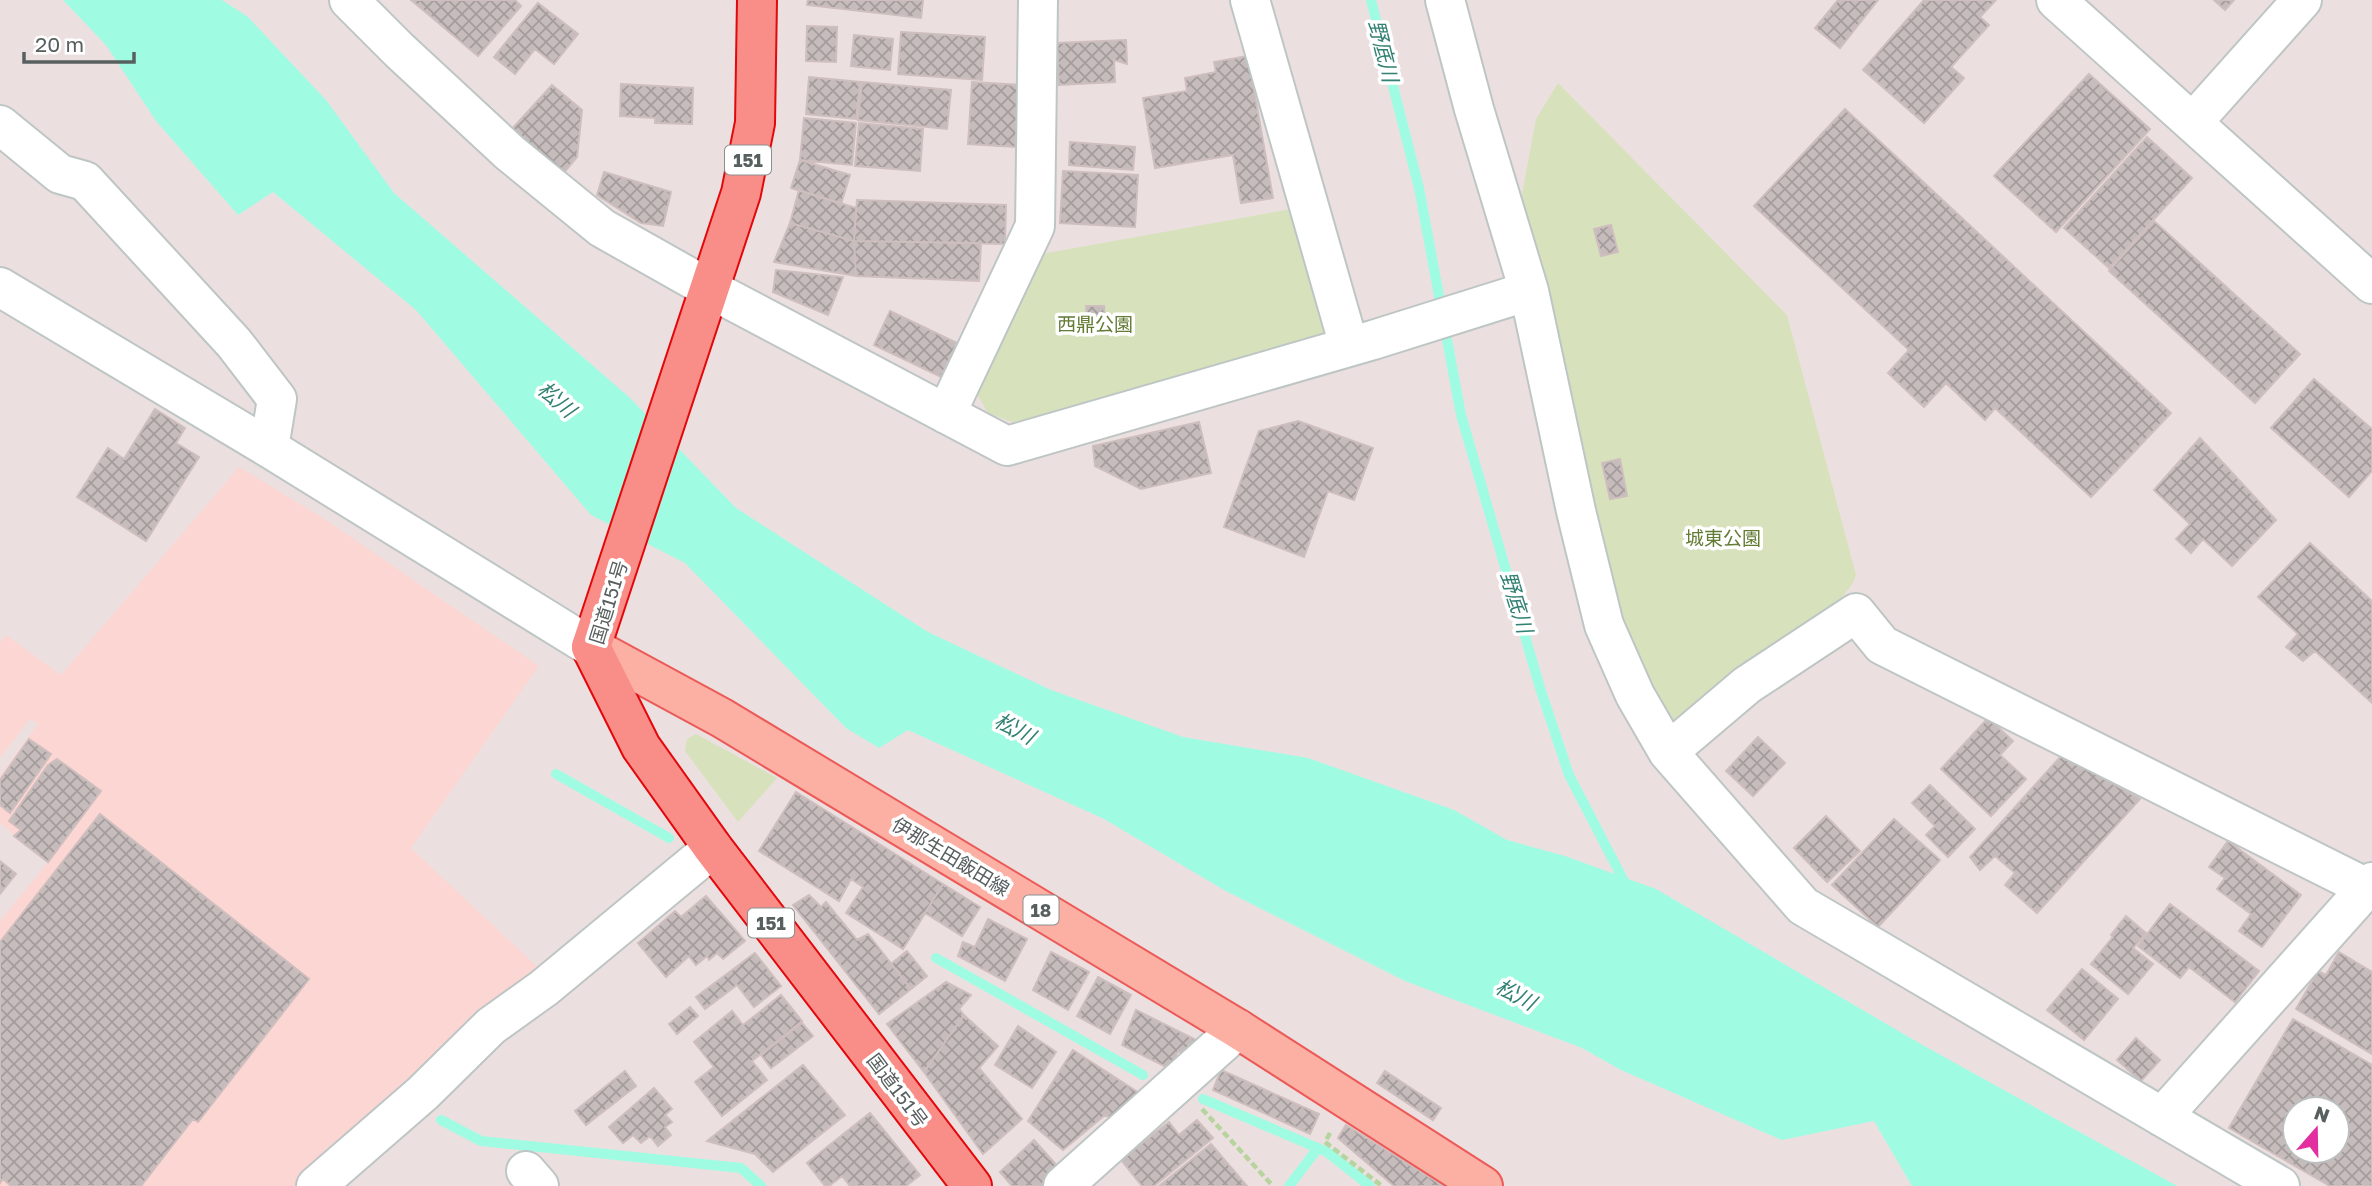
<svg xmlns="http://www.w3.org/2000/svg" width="2372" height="1186" viewBox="0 0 2372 1186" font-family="'Golos Text','Noto Sans JP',sans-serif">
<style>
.commercial{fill:#fcd6d3}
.green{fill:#d7e2bc}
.water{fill:#9ffce3}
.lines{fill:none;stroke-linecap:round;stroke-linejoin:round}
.stream{stroke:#9ffce3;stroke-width:10}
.building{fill:url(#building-cross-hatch);stroke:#cfbebe;stroke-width:2;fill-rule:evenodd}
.minor-casing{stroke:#bec6c5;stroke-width:42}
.major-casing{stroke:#ec5a58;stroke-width:42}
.highway-casing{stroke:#e3080b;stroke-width:42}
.path{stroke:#b7d49f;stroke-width:4.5;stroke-dasharray:7 3.5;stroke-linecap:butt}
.minor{stroke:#fff;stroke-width:38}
.major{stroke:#fcafa3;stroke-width:38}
.highway{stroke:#f98d88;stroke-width:38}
.labels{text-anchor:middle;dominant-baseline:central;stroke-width:7;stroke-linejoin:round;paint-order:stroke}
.shield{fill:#fff;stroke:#8a908f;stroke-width:2}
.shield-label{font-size:18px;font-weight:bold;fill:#58605f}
.park-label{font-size:19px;fill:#637b34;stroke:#fff}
.street-label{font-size:19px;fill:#58605f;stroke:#fff}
.water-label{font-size:21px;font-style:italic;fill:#328172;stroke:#fff}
</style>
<defs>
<pattern id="building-cross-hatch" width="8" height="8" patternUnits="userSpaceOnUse" patternTransform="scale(1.75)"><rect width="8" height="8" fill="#c6bcbc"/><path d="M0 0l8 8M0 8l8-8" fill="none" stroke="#a49c9c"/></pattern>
</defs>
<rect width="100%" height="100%" fill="#ebe0df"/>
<!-- commercial -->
<path class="commercial" d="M239,467L323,518L539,666L411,848L548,977L480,1015L294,1186H0V921L48,862L0,823V776L38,724L30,719L0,758V642L6,635L61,675Z"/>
<!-- green -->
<path class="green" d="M1558,83L1787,315L1856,575L1853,583L1838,602L1682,724L1666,717L1618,616L1544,283L1521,199L1536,119Z
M1297,208L1329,326L1322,341L1017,424L988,413L974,389L1036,255Z
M696,734L777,778L738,822L685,751L687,739Z"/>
<!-- water -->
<path class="water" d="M63,0H222L248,17L326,100L394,193L629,397L736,508L928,632L1051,690L1183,737L1308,758L1454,810L1507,840L1565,856L1656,889L1919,1043L2177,1186H1912L1874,1121L1782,1140L1621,1070L1582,1048L1405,981L1224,890L1104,819L908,730L879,748L846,728L685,563L591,515L416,310L273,192L238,215L156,121L106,45Z"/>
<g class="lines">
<!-- stream -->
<path class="stream" d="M1371,0L1419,188L1461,415L1540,688L1569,775L1626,885L1629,887
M556,774L669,838
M936,958L1143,1075
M1203,1099L1327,1152L1370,1186
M441,1120L481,1141L741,1168L761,1186
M1289,1186L1318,1148"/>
</g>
<!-- building -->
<path class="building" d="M411,0H515L521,6L478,56Z
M808,0H923L921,18L807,5Z
M1838,0H1878L1840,48L1815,28Z
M1924,0H1996L1980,17L1989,25L1951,67L1964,78L1924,123L1863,70Z
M2214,0H2234L2225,10Z
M538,3L578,34L554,64L535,49L515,74L494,57Z
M807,26L837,27L836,62L806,61Z
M901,32L985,37L982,80L898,74Z
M854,35L893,39L890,70L851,66Z
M1126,40L1127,64L1114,60L1115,82L1059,85L1057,43Z
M1248,56L1273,198L1241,203L1233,155L1155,168L1143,98L1187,91L1185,78L1216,72L1214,62Z
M2089,74L2150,129L2056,232L1994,176Z
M809,77L860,82L856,119L806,114Z
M862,82L951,90L947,129L858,120Z
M972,82L1020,85L1016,147L968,144Z
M621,84L693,88L692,124L655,123V118L620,116Z
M552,85L582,110L577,157L562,175L512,129Z
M1845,109L2171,413L2091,497L1995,408L1985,420L1946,383L1924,407L1888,373L1909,350L1754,206Z
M804,118L856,123L852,165L800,160Z
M859,123L923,129L920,171L855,166Z
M2147,137L2192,178L2109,268L2064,228Z
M1070,142L1135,147L1133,170L1069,165Z
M800,160L850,175L841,204L791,188Z
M1063,171L1138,175L1135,227L1060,223Z
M604,172L671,192L663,226L641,223L597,195Z
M799,190L856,208L854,241L790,223Z
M857,200L1006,205L1005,244L854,241Z
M2154,221L2300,354L2255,403L2109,271Z
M790,223L854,241L856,276L774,262Z
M1611,225L1618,252L1601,256L1594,229Z
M854,241L981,243L979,281L856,276Z
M776,270L843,277L828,315L773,292Z
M1086,306H1104L1106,331L1088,332Z
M890,311L957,343L941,377L874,345Z
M2314,379L2372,429V471L2349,497L2271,428Z
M155,409L185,428L176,443L199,457L146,541L77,497L108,448L124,459Z
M1298,421L1373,448L1354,500L1328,491L1304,557L1224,527L1259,431Z
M1199,422L1211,473L1141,489L1095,466L1093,446Z
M2200,438L2276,520L2232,566L2203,539L2191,553L2176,539L2190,524L2154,490Z
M1620,459L1627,496L1610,499L1602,463Z
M2310,543L2372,601V703L2315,651L2303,661L2286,647L2298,634L2258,597Z
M1988,718L2013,741L2000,755L2026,779L1991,816L1941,769Z
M1758,737L1785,763L1753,796L1726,771Z
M29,739L51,754L10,813L0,805V780Z
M2062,755L2140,799L2037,913L2005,885L2015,873L1995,856L1980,870L1970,857Z
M57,759L101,791L48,862L14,836L21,830L9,821L48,765Z
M1930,785L1975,829L1948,857L1926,835L1935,826L1912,803Z
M796,792L943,884L903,949L846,913L863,887L851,879L839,901L759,851Z
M100,814L309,979L198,1122L193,1119L141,1186H11L3,1179L0,1183V942Z
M1826,816L1860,851L1827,882L1794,848Z
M1894,819L1940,860L1878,927L1832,885Z
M2228,841L2301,895L2262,947L2239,931L2251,914L2217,889L2225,878L2209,867Z
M0,861L16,874L0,894Z
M943,884L980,907L962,936L925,913Z
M809,895L821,907L826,902L857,940L868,934L911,989L879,1014L793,905Z
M706,896L745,941L723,959L717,953L709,960L707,956L696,965L689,956L666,977L638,943L675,911L681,917Z
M2170,904L2259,971L2235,1002L2189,967L2180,978L2138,946Z
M2126,916L2146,933L2133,948L2153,964L2128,994L2091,964L2113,937L2111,935Z
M988,919L1027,939L1005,981L958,956L963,942L975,947Z
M907,951L927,976L911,989L891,964Z
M1051,952L1089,972L1068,1010L1033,990Z
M2339,952L2372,972V1054L2296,1009L2318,971L2326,975Z
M755,953L781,986L754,1007L737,985L705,1009L696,997Z
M2082,969L2118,999L2084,1040L2047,1010Z
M1098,977L1131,995L1110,1034L1077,1016Z
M946,982L971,995L959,1009L964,1015L924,1072L887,1024Z
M781,995L802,1021L752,1061L767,1080L722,1116L695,1082L714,1067L694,1042L732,1011L743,1025Z
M690,1007L698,1016L677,1034L669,1024Z
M1136,1010L1198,1041L1189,1059L1178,1051L1170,1069L1122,1045Z
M964,1015L998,1046L979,1068L1022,1119L983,1154L924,1072Z
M2293,1019L2372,1065V1186H2330L2229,1128ZM2295,1109H2337V1151H2295Z
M802,1023L813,1036L771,1068L761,1055Z
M1018,1026L1056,1052L1032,1088L995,1065Z
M2136,1038L2160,1060L2141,1081L2117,1060Z
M1073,1050L1142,1095L1115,1121L1105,1115L1063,1150L1028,1121Z
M803,1065L845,1115L773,1172L755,1154L707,1141Z
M1221,1070L1319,1114L1310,1134L1213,1090Z
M625,1071L636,1086L586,1125L575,1111Z
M1385,1071L1441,1108L1433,1120L1377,1083Z
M654,1088L672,1109L665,1115L672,1122L665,1127L671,1135L658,1146L650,1136L641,1143L633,1135L623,1143L609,1127Z
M870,1113L920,1175L906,1186H850L842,1176L829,1186H825L807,1163Z
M1197,1120L1213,1138L1154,1186H1142L1121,1160L1169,1122L1179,1135Z
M1346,1125L1444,1186H1394L1338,1138Z
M1034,1140L1060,1169L1040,1186H1012L1000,1172Z
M1211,1144L1247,1186H1159Z"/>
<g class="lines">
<defs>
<path id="minor" d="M349,0L400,51L510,153L602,228L710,289L1007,446L1373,340L1529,291
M1250,0L1349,346
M1445,0L1474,109L1529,291L1576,511L1604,625L1635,695L1668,752L1803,906L2280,1186
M2056,0L2372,284
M2193,122L2302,0
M0,125L60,174L85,181L234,343L277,399L269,448
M0,287L269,448L591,647
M946,414L1035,226L1038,0
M1668,752L1747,685L1856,613L1882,645L2367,888
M2162,1117L2372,882
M526,1171L539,1186
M316,1186L423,1093L491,1026L544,988L713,848
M1063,1186L1238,1029"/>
<path id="major" d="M591,647L722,718L1238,1029L1483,1186"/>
<path id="highway" d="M757,0L755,123L741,193L591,647L641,747L713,848L972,1186"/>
</defs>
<!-- minor casing -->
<use href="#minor" class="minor-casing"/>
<!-- major casing -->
<use href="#major" class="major-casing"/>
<!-- highway casing -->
<use href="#highway" class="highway-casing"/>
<!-- path -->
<path class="path" d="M1202,1109L1273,1186
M1330,1133L1325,1142L1382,1186"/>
<!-- minor -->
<use href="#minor" class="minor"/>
<!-- major -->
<use href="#major" class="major"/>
<!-- highway -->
<use href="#highway" class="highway"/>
</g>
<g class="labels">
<!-- shield labels -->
<g class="shield">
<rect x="725" y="145.5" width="46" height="29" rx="5"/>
<rect x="1023.5" y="895.5" width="35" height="29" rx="5"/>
<rect x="748" y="908.5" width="46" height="29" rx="5"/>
</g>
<g class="shield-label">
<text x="748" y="160">151</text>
<text x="1041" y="910">18</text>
<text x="771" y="923">151</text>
</g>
<!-- park labels -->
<g class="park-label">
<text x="1095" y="323">西鼎公園</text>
<text x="1723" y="537">城東公園</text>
</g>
<!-- street labels -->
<g class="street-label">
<text transform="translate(608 602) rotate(-73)">国道151号</text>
<text transform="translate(951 856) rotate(31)">伊那生田飯田線</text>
<text transform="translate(898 1090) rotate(53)">国道151号</text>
</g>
<!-- water labels -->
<g class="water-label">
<text transform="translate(1384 51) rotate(76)">野底川</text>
<text transform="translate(557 399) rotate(41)">松川</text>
<text transform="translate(1517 602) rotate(73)">野底川</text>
<text transform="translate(1015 728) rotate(28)">松川</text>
<text transform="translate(1516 994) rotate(28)">松川</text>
</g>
</g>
<!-- north arrow -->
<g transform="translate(2316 1130) rotate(20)"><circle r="33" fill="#ffffff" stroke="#bcbfbf" stroke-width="2"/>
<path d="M0-5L12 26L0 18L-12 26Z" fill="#e22e9f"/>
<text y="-10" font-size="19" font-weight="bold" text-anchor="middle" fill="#58605f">N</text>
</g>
<!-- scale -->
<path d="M24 52v10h110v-10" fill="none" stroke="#58605f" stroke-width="3.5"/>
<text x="35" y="52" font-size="21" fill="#58605f" stroke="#ffffff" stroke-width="5" paint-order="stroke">20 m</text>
</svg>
